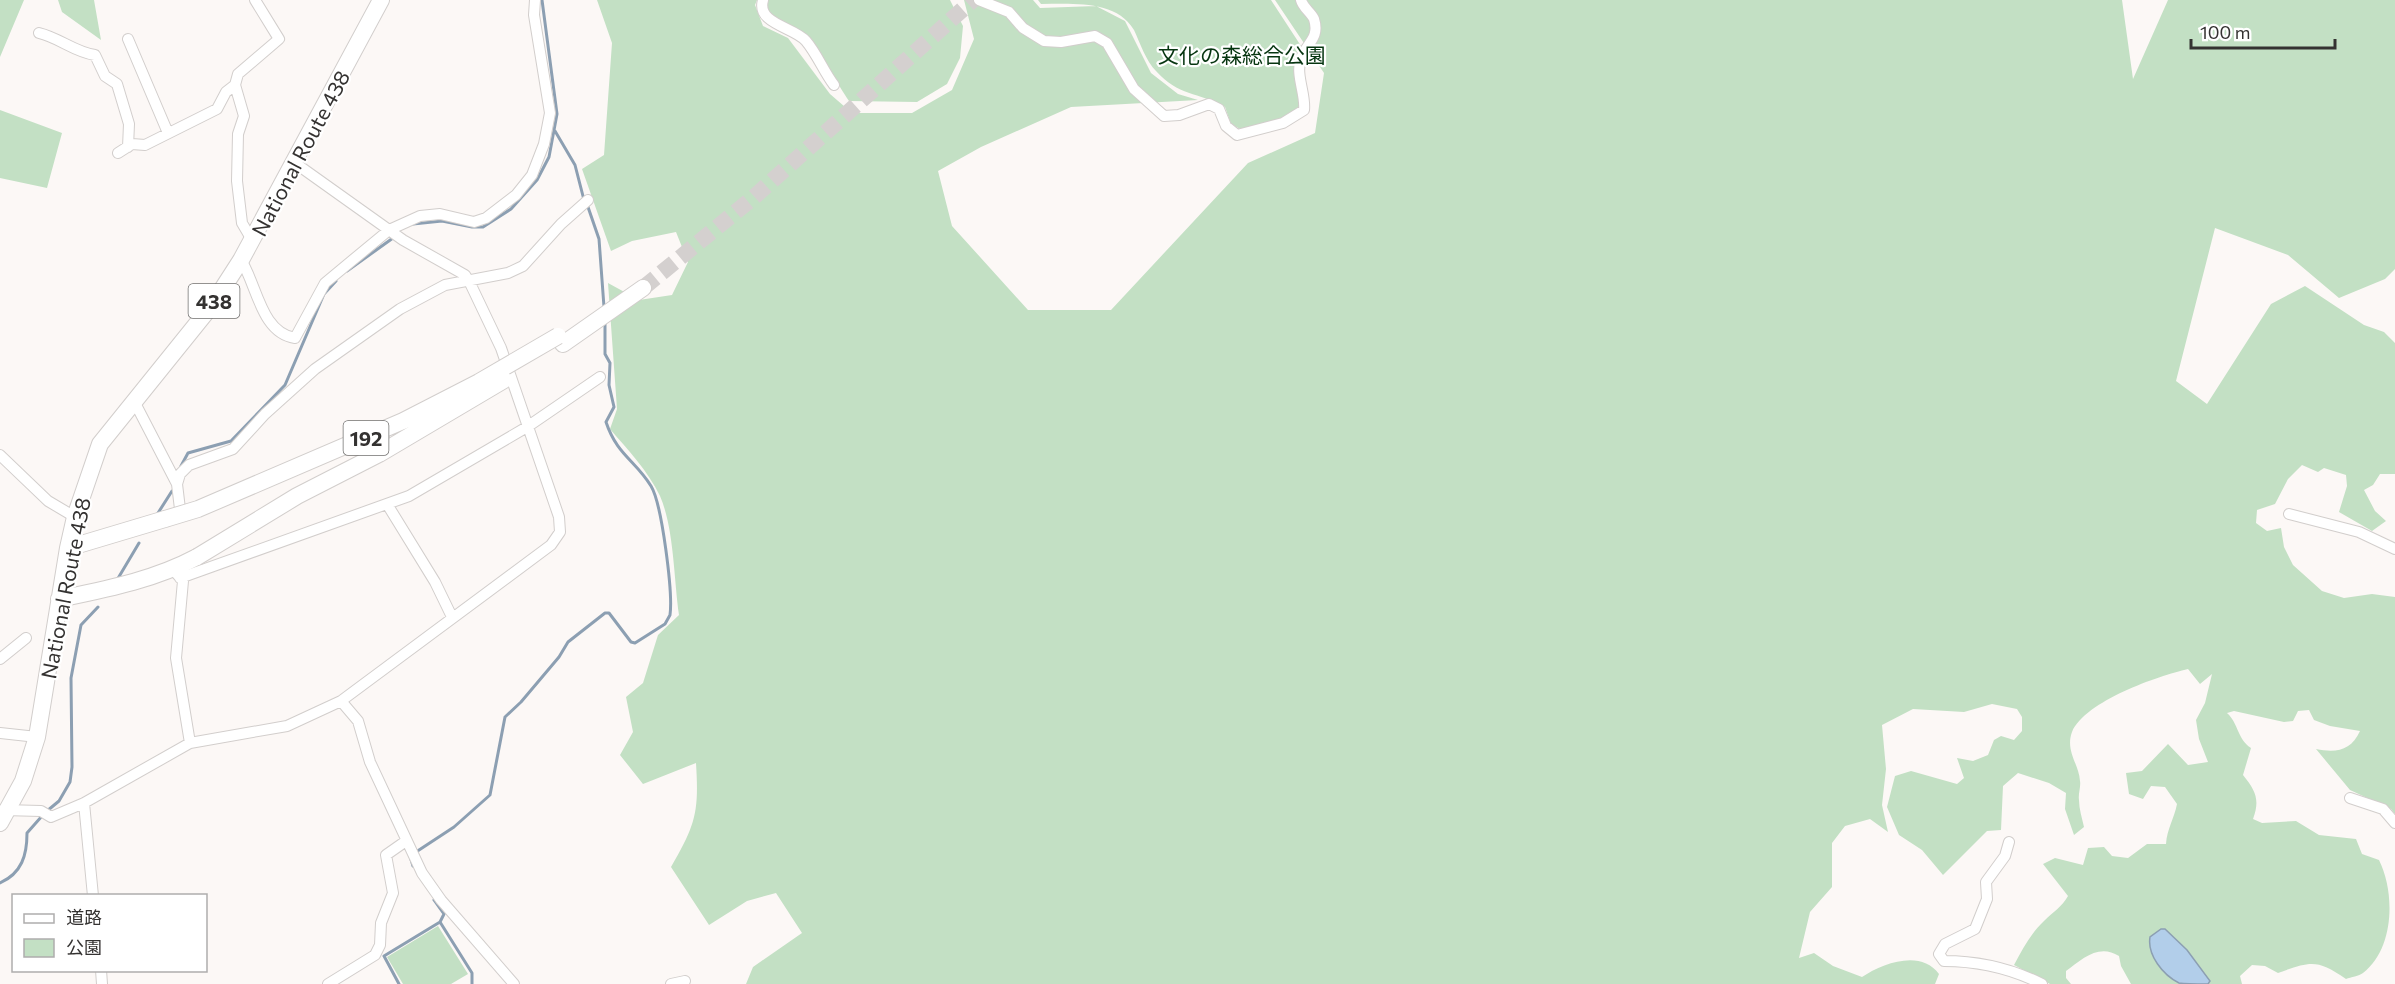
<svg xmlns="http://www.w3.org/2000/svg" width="2395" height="984" viewBox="0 0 2395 984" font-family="Commissioner,'Noto Sans JP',sans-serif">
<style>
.green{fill:#c3e0c4}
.water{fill:#b2ceea;stroke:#8c9fb2;stroke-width:1.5}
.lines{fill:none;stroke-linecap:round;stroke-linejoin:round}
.stream{stroke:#8c9fb2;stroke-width:3}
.highway-tunnel{stroke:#d4d0cf;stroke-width:16;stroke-dasharray:16 8;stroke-linecap:butt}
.minor-casing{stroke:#d2cecc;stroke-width:12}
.highway-casing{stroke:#d2cecc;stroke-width:18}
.minor{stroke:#fff;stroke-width:10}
.highway{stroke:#fff;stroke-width:16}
.highway-bridge-casing{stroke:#d2cecc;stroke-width:18;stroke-linecap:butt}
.highway-bridge{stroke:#fff;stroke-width:16}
.labels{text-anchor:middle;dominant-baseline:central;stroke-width:4.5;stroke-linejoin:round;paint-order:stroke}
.shield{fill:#fff;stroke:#71706f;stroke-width:1.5}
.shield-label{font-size:20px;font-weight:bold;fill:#343231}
.park-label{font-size:21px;fill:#063510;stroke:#fff}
.street-label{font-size:21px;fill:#343231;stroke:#fff}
</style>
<rect width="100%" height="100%" fill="#fcf8f6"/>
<!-- green -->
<path class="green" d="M0,0H24L0,57Z
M58,0H94L101,40L62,12Z
M597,0H757L755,5L763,26L788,38L830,94L852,113H912L952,90L974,39L964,0H1033L1040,8L1096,6L1125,21L1151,73L1178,94L1198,100L1071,107L981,147L938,171L952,226L1028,310H1111L1248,163L1315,133L1324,73L1275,0H2122L2133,79L2168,0H2395V269L2385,279L2339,298L2288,255L2215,228L2176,381L2207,404L2271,304L2305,286L2364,325L2384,332L2395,343V474H2380L2373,485L2364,490L2375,511L2386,521L2372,531L2339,512L2347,486L2346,475L2324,468L2318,472L2302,465L2288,479L2275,504L2257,510L2256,523L2267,531L2281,528L2284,547L2293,565L2322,591L2344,598L2372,594L2395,597V814L2391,809L2350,790L2316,749C2336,753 2351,751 2360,731L2330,726L2314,720L2309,710L2298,711L2293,721L2284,722L2234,711L2227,713C2239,724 2237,739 2251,748L2243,775C2256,791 2260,800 2253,819L2262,823L2296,821L2319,835L2356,839L2362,854L2379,860C2395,892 2395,948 2363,973C2359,976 2351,977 2346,979C2317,959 2311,961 2278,973L2265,966L2252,965L2240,976L2242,984H2131L2121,966L2119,956C2099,943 2082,959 2066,971V978L2071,984H2050L2014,965C2022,950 2031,933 2044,921C2053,912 2062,907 2068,896L2043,864L2055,858L2083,865L2088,848L2104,847L2112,856L2128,858L2147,844H2166C2167,829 2174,819 2177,804L2165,787L2151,786L2143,799L2129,794L2126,773L2142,771L2168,744L2188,765L2208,762L2199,739L2196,720L2205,703L2212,674L2200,684L2188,669C2158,676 2085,701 2072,732C2065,751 2079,764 2080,781C2081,787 2078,794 2079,800C2079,809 2082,818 2084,827L2074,835L2065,809L2066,793L2049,783L2018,773L2003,786L2001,830L1987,831L1943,875L1922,850L1899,835L1887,807L1895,776L1911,771L1957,784L1964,778L1957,758L1973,761L1988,755L1994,740L2001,736L2014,740L2022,731V717L2017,709L1992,704L1964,712L1913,709L1882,725L1886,769L1882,805L1888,832L1870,819L1845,826L1832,843V887L1810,912L1799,958L1814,953L1833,966L1862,977C1883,963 1921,949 1939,974L1935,984H746L753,967L802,933L776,893L747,901L709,925L671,867C696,824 699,812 696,763L643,784L620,755L633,732L626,697L643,683L658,635L679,615C674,580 674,528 660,496C648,471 628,450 610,429L617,409L608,283L639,300L672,295L688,262L676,232L632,241L611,251L582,169L604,155L612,43Z
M767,0H950L963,26L960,58L947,84L917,102L849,101C839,87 818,46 807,38C791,26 763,25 767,0Z
M1038,0H1271L1303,49L1301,100L1297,111L1275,122L1242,130L1231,124L1225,107C1198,92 1178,96 1156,71C1146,61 1140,43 1134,30C1116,0 1074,4 1041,4Z
M0,110L62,133L47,188L0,178Z
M438,926L468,974L451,984H403L387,957Z"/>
<!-- water -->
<path class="water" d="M2161,929H2165L2187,950L2210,981L2208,984C2200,984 2186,984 2179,983C2163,975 2147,955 2150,937Z"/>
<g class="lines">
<!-- stream -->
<path class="stream" d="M555,131L575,165L584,200
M588,207L599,239L604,307
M413,224L442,221L472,227H483L511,209L537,180L549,157L557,114L542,0
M347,271L393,238
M181,466L188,453L231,441L285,385L324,294L336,281
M158,513L172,491
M117,580L139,543
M47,811L59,801L70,782L72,767L71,678L81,625L98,607
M416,852L454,827L490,795L505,717L521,702L559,657L568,642L605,613H609L631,642L635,643L665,624L670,615C673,593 662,504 651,486C635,460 617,455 606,422L614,407L609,385L610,363L605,354V323
M410,856L413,866
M0,883C22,873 27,855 27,833L42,816
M440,922L472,973V984
M399,984L384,956L440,922L444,914L434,900"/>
<!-- highway-tunnel -->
<path class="highway-tunnel" d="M643,288L754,197L973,0"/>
<defs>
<path id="minor" d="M763,0C756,24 794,27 806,41C817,54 824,72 834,85
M979,0L1009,12L1023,28L1044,41L1061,42L1095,36L1107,43L1134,89L1164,116L1179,115L1209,104L1219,109L1226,126L1237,135L1283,123L1304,110C1306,94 1295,75 1301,58C1307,43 1320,38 1314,19C1311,12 1303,8 1301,0
M39,33C60,38 74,52 95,55L105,76L117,84L129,124L128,147
M128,39L168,133
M118,153L132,144L145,145L217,109L226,92L235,85
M252,240L242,223L237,181L238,134L244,116L235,85L238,74L279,39L255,0
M241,260C257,285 261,333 295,338L325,283L389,230L420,216L440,214L474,222L486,218L516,195L532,175L544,144L550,113L534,15L535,0
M134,401L177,484
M0,455L48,501L75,517
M387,504L435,582L452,617
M180,509L177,484L180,474L189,465L233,449L265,414L315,369L400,309L445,285L508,273L523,266L561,224L588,200
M2289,514L2359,532L2395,549
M176,573L183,581L176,658L190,743
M180,578L409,496L527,427L600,377
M0,659L26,638
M341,701L358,721L370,762L422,873L441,900L514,984
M0,733L37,737
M2350,798L2383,809L2395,823
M84,803L93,896
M3,810L41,811L51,817L84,803L190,743L287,726L341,701L551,545L560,532L559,517L501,348L470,283L465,275L403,240L295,163
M2009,842L2005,856L1986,882L1987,899L1975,929L1945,944L1939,954L1944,961C1979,961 2010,968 2042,984
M101,970L102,984
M328,984L375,955L380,945L381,923L393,893L386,855L406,841
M671,984L685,981"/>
<path id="highway" d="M563,344L643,288
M68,548L165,519
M59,599C107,589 154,580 197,557
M0,823L23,781L37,737L68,548L75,517L100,444L212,305L241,260L381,0"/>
</defs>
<!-- minor casing -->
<use href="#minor" class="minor-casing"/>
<!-- highway casing -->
<use href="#highway" class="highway-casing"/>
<!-- minor -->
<use href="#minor" class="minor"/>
<!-- highway -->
<use href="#highway" class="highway"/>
<defs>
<path id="highway-bridge" d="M165,519L198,509L403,421L479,382L558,336
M197,557L297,496L379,454L504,380"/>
</defs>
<!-- highway-bridge casing -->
<use href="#highway-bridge" class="highway-bridge-casing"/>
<!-- highway-bridge -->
<use href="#highway-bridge" class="highway-bridge"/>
</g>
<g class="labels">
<!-- shield labels -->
<g class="shield">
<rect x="188.5" y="284" width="51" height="34" rx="4.5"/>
<rect x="343.5" y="421" width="45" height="34" rx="4.5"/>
</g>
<g class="shield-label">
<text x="214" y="301">438</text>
<text x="366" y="438">192</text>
</g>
<!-- park labels -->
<g class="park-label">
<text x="1242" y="54">文化の森総合公園</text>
</g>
<!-- street labels -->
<g class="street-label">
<text transform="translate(300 153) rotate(-62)">National Route 438</text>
<text transform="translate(65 588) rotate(-79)">National Route 438</text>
</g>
</g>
<!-- legend -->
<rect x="12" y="894" width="195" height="78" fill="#ffffff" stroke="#aeadad" stroke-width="1.5"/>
<rect x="24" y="914" width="30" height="9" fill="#ffffff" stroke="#aeadad" stroke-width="1.5"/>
<text x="66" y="924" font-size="18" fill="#343231">道路</text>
<rect x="24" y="939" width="30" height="18" fill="#c3e0c4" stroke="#aeadad" stroke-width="1.5"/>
<text x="66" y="954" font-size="18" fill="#343231">公園</text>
<!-- scale -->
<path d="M2191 39v9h144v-9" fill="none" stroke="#343231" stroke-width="3"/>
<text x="2200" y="39" font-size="18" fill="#343231" stroke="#ffffff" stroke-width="4.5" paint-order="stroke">100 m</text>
</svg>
